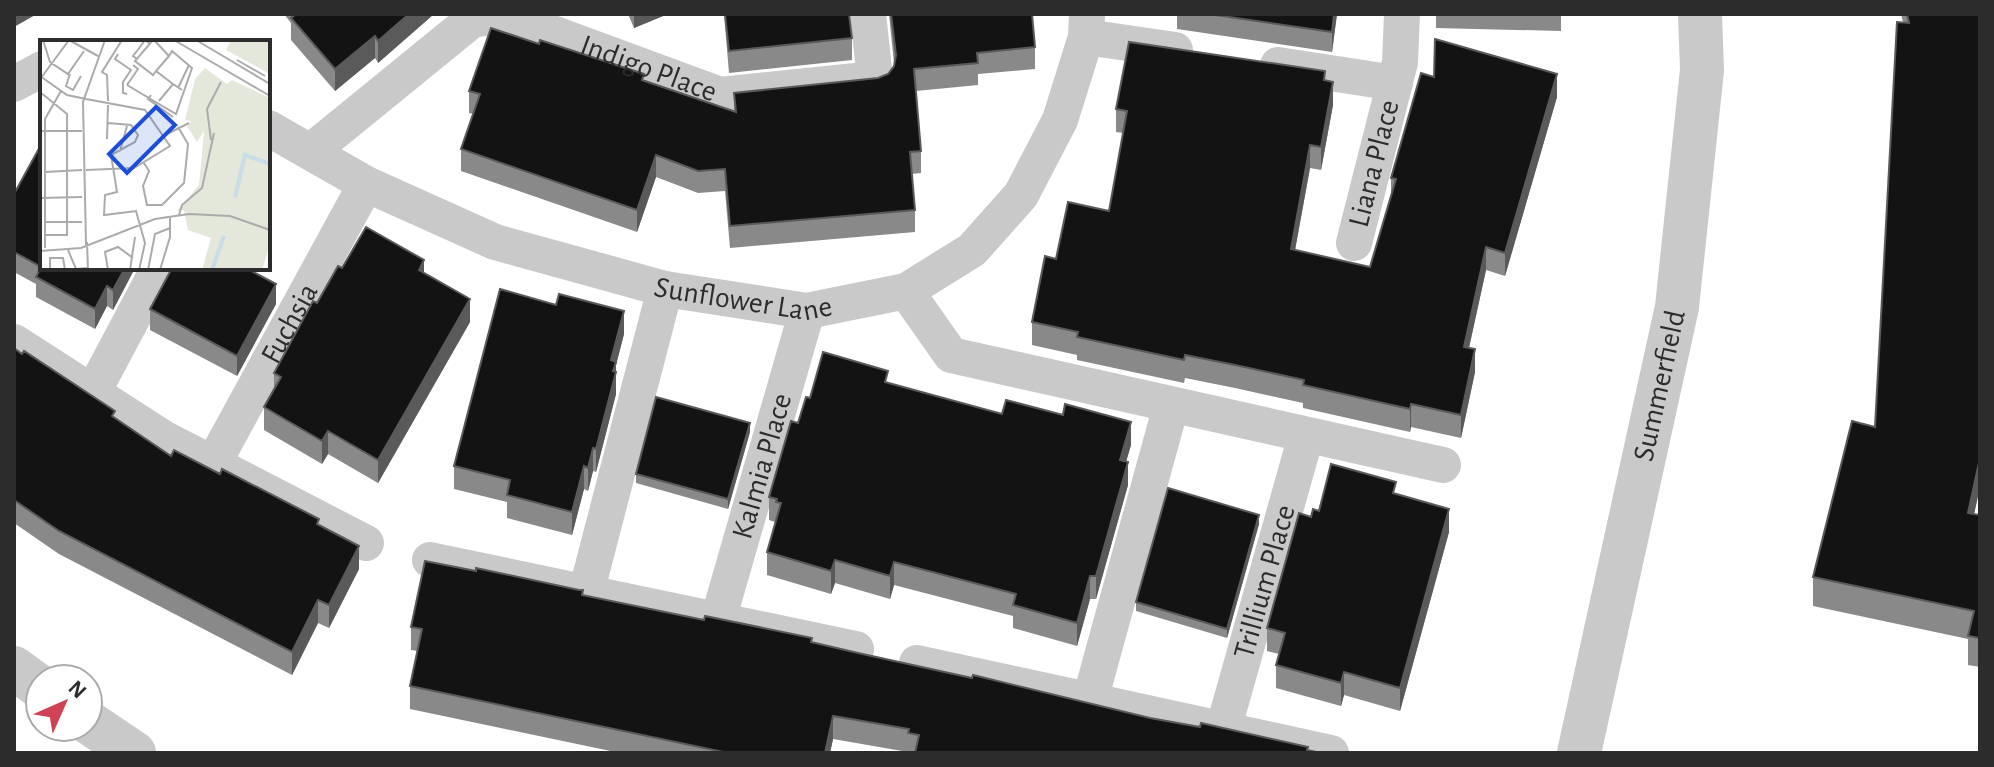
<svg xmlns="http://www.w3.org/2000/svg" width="1994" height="767" viewBox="0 0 1994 767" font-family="'Alegreya Sans',sans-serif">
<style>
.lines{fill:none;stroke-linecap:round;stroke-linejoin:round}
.minor{stroke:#c9c9c9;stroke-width:36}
.tertiary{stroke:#c9c9c9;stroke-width:44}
.wall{fill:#898989}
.shaded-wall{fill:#5a5a5a}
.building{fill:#131313;stroke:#5a5a5a;stroke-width:2}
.labels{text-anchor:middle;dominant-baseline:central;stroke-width:8;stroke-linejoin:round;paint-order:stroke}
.street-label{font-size:30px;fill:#2c2c2c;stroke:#fff}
.inset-river{fill:none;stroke:#c9dde6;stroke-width:4}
.inset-road{fill:none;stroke:#ababab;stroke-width:2}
.view{fill:#1d4ed8;fill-opacity:0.15;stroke:#1d4ed8;stroke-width:4}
.inset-edge{fill:none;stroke:#2c2c2c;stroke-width:4}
</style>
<rect width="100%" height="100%" fill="#fff"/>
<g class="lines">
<!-- minor -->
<g class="minor">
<path id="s1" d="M506,16L720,95L875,79L868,14"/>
<path d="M1086,37L1175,50"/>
<path d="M1278,65L1395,83"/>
<path d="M14,84L42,69"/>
<path id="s2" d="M268,128L366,184L495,242L665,289L807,311L906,291L972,250L1021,195L1060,120L1086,37L1087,14"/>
<path d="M310,152L472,20L509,14"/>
<path id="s3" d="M1354,243L1400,62L1402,14"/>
<path d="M906,291L951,355L1443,465"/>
<path d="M14,342L163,438L366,543"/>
<path d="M92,394L159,268"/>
<path id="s4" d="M213,464L366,184"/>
<path d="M430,560L856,649"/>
<path d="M586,593L665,289"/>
<path id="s5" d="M718,620L807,311"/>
<path d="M917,663L1331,753"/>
<path d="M1090,700L1171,406"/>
<path id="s6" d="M1223,730L1306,436"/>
</g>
<!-- tertiary -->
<g class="tertiary">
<path d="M14,668L40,687"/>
<path d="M88,722L134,753"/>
<path id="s7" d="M1579,753L1677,307L1702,70L1700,14"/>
</g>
</g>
<!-- wall -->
<path class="wall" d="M284,14H434L378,63L375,58L335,91L291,40V23Z
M628,14H668L634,28Z
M724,14H849L852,38V60L729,73Z
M889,14H1032L1035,47V69L978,74V85L916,91L921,151V173L912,174L915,210V232L730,248L725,191L698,193L656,177L637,232L461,171V149L473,114L469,113V91L644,80L734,111V93L878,78L888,74L894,66V63Z
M1177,14H1337L1332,52L1177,29Z
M1436,14H1561V31L1436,28Z
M1901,14H1980V487L1974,514L1980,516V667L1968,665V639L1813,606V577L1875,427L1903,22Z
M1434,77L1557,97L1505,276L1486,270L1469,348L1475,372L1461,438L1411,427L1410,432L1303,408V403L1235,388L1185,378L1184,383L1077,360V355L1032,345V322L1056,259L1109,211L1123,133L1116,132V109L1325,80L1333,105L1321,170L1310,168L1295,250L1370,267L1391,194V178Z
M14,194L42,268H135L113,310L107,306L95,329L36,297V284L14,272Z
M342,268L424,273L470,322L378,483L328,454L322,464L264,430V407L274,389V373L317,303Z
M276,304L237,376L150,330V309Z
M556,305L624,334L616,365V394L596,472L593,471L588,491L584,489L572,535L507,518V502L454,489V466Z
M14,348L171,456L319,525L359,569L329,628L318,623L292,675L59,554L14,523Z
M888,383L1002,414L1131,445L1126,461L1128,485L1096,599H1090L1077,646L1013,628V616L894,585L890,599L835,583L831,594L767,575V552L775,522L769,520V497L798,423Z
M750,432L728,509L636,483V474Z
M1396,494L1449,532L1400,711L1344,695L1341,706L1276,688V665L1279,654L1267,651V628L1311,517L1319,511Z
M1259,524L1227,638L1136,611V602Z
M411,627L812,642L1150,718L1321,753H908V752L833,739L830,753H620L410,709V686L418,651L411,650Z"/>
<!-- shaded-wall -->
<path class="shaded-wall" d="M14,14H37L14,27Z
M409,14H434L378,63V41Z
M634,14H668L634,28Z
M1334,14H1337L1332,52V32Z
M375,36V58L335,91V69Z
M1557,74V97L1505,276V253Z
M1333,82V105L1321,170V147Z
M1310,145V168L1291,272V249Z
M656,155V177L637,232V210Z
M1486,247V270L1464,370V347Z
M424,260V283L419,270Z
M125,268H135L113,310V290Z
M276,284V304L237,376V356Z
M107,286V306L95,329V309Z
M470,299V322L378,483V460Z
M624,311V334L616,365V394L596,472V449L611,360Z
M1475,349V372L1461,438V415Z
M1411,404V427L1410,432V409Z
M1131,422V445L1120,483V460Z
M750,423V432L728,509V499Z
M328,431V454L322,464V441Z
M593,448V471L588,491V468Z
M1980,458V487L1968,542V513Z
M1128,462V485L1096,599V576Z
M584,466V489L572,535V512Z
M1449,509V532L1400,711V688Z
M1259,515V524L1227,638V629Z
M359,546V569L329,628V605Z
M835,560V583L831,594V571Z
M894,562V585L890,599V576Z
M1090,576V599L1077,646V623Z
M318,600V623L292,675V652Z
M1344,672V695L1341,706V683Z
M833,716V739L830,753H825Z"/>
<!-- building -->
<path class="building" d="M296,14H409L378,41L375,36L335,69L291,18Z
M725,14H849L852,38L729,51Z
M891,14H1032L1035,47L977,53L978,63L914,69L921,151L910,152L915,210L730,226L725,169L698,171L656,155L637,210L461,149L480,94L469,91L491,28L539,44L540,40L644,74L642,80L736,112L734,93L878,78L888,74L894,66L896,55Z
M1209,14H1334L1332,32Z
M1907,14H1980V458L1968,513L1980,515V638L1968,636L1974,611L1813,577L1852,421L1875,427L1897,22L1909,23Z
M1435,39L1557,74L1505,253L1486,247L1464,347L1475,349L1461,415L1411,404L1410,409L1303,385L1304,380L1235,365L1185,355L1184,360L1077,337L1078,332L1032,322L1045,256L1056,259L1068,202L1109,211L1127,111L1116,109L1129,42L1325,71L1324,80L1333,82L1321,147L1310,145L1291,249L1370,267L1396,179L1391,178L1421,73L1434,77Z
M42,143V268H125L113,290L107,286L95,309L36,277L41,267L14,252V194Z
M366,227L424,260L419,270L470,299L378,460L328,431L322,441L264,407L281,377L274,373L313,301L317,303L338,266L342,268Z
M172,268H246L276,284L237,356L150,309Z
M500,289L556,305L559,294L624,311L611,360L616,362L613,371L616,372L596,449L593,448L588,468L584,466L572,512L507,495L510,480L454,466Z
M14,348L22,354L24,351L115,411L112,416L171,456L174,450L220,474L222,469L319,519L317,524L359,546L329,605L318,600L292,652L59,531L14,500Z
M823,352L888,371L885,382L1002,414L1006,400L1063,415L1065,404L1131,422L1120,460L1128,462L1096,576H1090L1077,623L1013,605L1016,594L894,562L890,576L835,560L831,571L767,552L781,503L776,502L777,499L769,497L791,421L798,423L806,397L810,398Z
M656,397L750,423L728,499L636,474Z
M1331,464L1396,482L1393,493L1449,509L1400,688L1344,672L1341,683L1276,665L1285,633L1267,628L1299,513L1311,517L1313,509L1319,511Z
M1168,488L1259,515L1227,629L1136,602Z
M425,561L476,571V568L579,590H583L582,595L704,620L705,616L812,638L811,642L858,653L972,678L973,675L1150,718L1200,727L1201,723L1308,747L1307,750L1321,753H915L919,735L908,733L909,729L833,716L825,753H728L410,686L422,629L411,627Z"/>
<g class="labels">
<!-- street labels -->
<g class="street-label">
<text stroke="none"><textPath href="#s1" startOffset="152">Indigo Place</textPath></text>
<text stroke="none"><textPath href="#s3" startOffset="82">Liana Place</textPath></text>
<text stroke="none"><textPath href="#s2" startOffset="510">Sunflower Lane</textPath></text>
<text stroke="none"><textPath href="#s4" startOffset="160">Fuchsia</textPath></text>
<text stroke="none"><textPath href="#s7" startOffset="376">Summerfield</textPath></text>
<text stroke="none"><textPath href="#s5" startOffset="160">Kalmia Place</textPath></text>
<text stroke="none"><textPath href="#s6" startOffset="154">Trillium Place</textPath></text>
</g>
</g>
<!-- overview -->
<g transform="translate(40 40)">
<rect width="230" height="230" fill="#fff"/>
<path d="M191,0H230V34L186,10ZM165,28L187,44L192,40L230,58V204L222,230H162L171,198L148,190L144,170L137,171L159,145L164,91L157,102L147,86L151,81L145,80L155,39Z" fill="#e3e8db"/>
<path class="inset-river" d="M195,157L205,115L230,124M172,230L184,196"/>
<path class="inset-road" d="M3,0L10,22L28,34L44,11M29,0L58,16M113,0L95,21L113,35L116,31M134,0L230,56M156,0L230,44M78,14L75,19L91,30L83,42V53L87,54M129,16L116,31L133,44M97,19L93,16L100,7L105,0L109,3M197,20L225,36M30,34L26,46L33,50L41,36M0,36L27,55L46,59M1,38L29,0M87,45L136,74L152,28L132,11L129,16L114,0M87,45L98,29L93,25M138,48L149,25M0,52L27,74V195H5M111,55L108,59L133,77M46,59L105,70L130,106L94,128L46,130M68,61L67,35L62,32L82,0M119,61L133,44L142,50M68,83L91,85L98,95L95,102L71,115L77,152L65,155L64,175L96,171L105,203L99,230M0,91H42M125,95L149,83M67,99L68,65M171,100L167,69L181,42M80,111L87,86M104,123L109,131L103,146L107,165H122L144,143L148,104L138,87M5,132V79L21,51M0,158L42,157M139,175L142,165L162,148L174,93M5,182H42M47,202L48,230M46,205L43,62L65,0M5,208V132L42,130M28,210L36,229L48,228M0,211L41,208L115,179L149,174L190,176L230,190M10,230V218H23L25,230M68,230L65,212L78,207L93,218M90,230L95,197M108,230L115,194L130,188M120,230L130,197V178"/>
<path class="view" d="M116,67L135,85L87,133L69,114Z"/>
<rect width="230" height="230" class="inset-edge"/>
</g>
<!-- border -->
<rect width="1994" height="767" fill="none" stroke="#2c2c2c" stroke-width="32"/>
<!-- north arrow -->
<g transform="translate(64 703) rotate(45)"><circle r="38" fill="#ffffff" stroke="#ababab" stroke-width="2"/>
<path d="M0-6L14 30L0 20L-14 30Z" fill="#d14156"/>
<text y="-12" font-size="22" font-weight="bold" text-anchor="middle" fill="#2c2c2c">N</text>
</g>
</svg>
